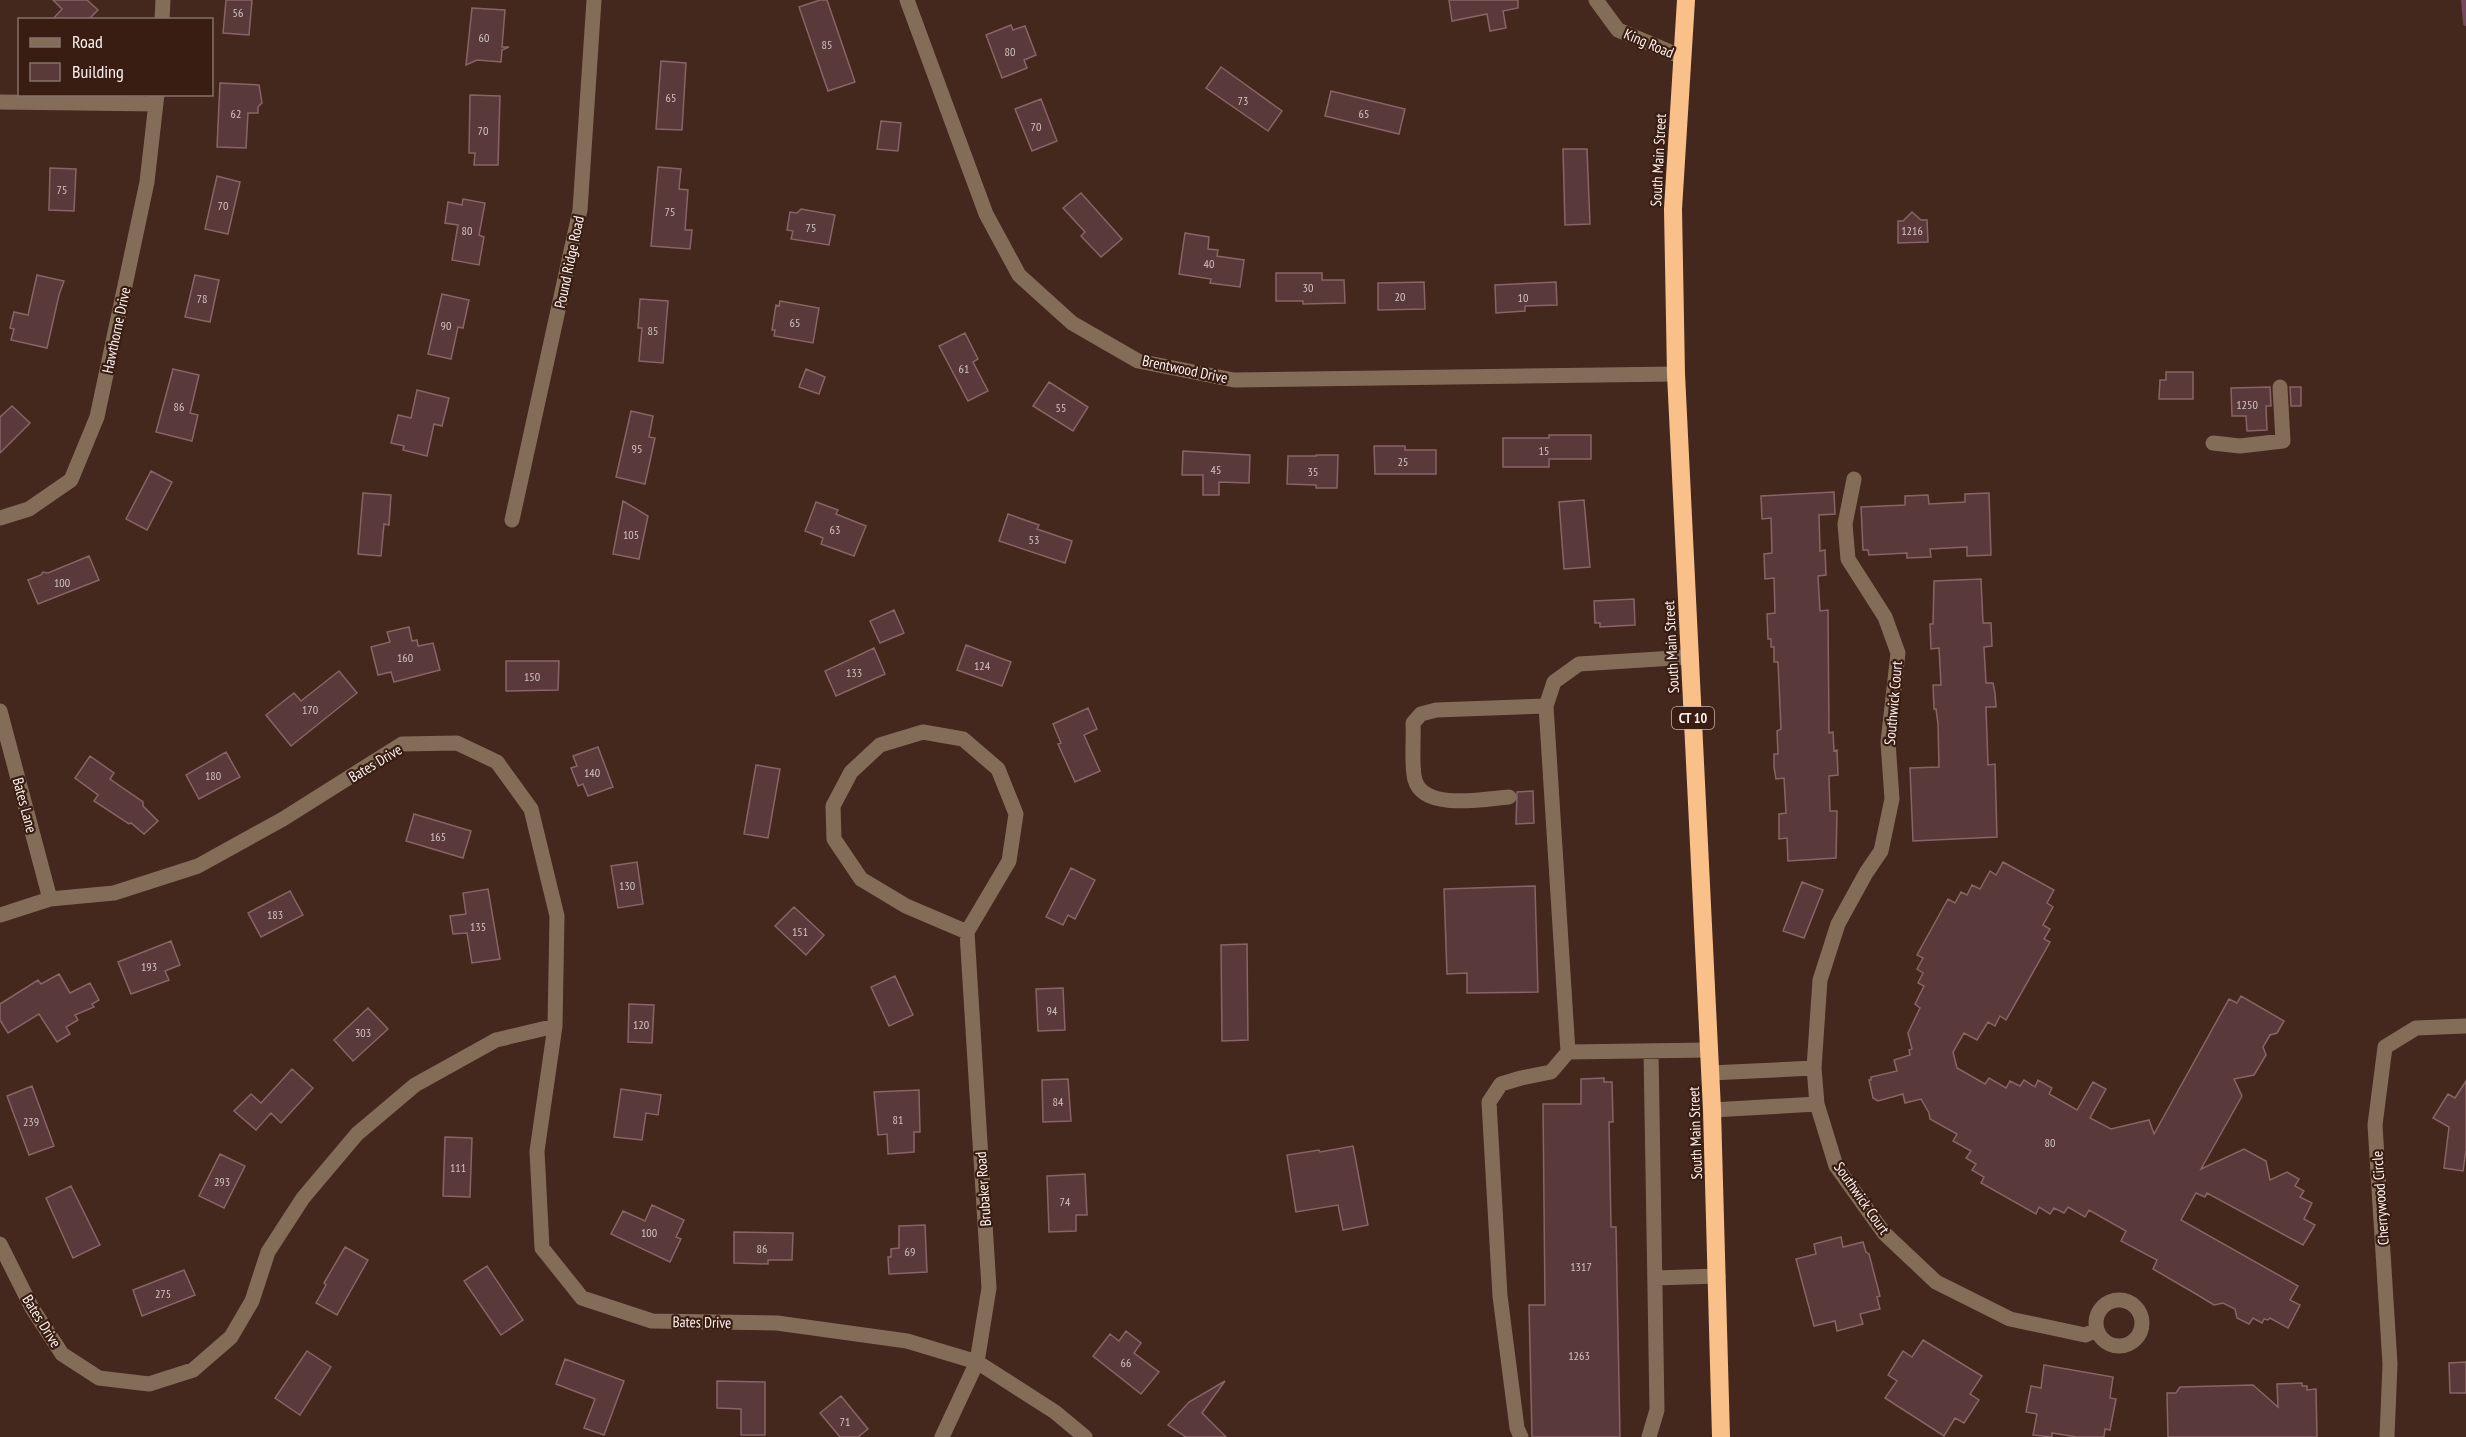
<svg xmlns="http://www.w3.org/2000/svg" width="2466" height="1437" viewBox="0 0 2466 1437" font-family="'PT Sans Narrow',sans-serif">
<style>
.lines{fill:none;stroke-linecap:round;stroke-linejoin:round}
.stream{stroke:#73485d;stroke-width:6}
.building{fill:#5a393a;stroke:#896465;stroke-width:1.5}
.minor{stroke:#846d58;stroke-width:15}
.highway{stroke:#fac08a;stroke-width:18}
.labels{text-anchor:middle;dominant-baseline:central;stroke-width:4.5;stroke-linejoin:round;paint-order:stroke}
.number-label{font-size:12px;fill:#d4c3c0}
.shield{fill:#391d13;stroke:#c2b1ac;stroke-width:1.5}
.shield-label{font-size:14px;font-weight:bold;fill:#fdf1ed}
.street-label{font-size:15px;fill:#fdf1ed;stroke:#391d13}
</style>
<rect width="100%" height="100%" fill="#44271d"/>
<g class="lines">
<!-- stream -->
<path class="stream" d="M2464,0L2466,23"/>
</g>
<!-- building -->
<path class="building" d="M53,0H87L98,10L88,20H52L62,9Z
M226,0H252L249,35L223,33Z
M820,0H827L855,82L828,91L799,7Z
M1449,0H1518V8L1503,11L1506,28L1490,31L1487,14L1452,21Z
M472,8L505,10L502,47H509L502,50L501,62L477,60L466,65Z
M1011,25L1013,30L1025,26L1036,55L1024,60L1027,68L1002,78L986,35Z
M661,61L686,63L682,130L656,129Z
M1221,67L1282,111L1268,131L1206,88Z
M220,83L259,85L262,103L258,107V113H248L246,148L217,147Z
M1331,91L1405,109L1399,134L1325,116Z
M470,95L500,96L498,165H474L475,153H469Z
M1041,99L1057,141L1032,151L1015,109Z
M881,121L901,123L898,151L877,149Z
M1563,149H1587L1590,224L1565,225Z
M658,167L681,169L679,189L688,190L685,230H692L690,249L651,246Z
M50,168L76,169L74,211L49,210Z
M217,176L240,182L228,234L205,229Z
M1081,193L1122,239L1101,257L1081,236L1085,232L1063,208Z
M463,199L485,203L479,235L484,237L479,265L452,260L458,225L445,223L448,202L462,205Z
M801,209L835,215L829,245L791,239L793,231L787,230L790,212L797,213Z
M1912,212L1921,220H1927L1928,242L1898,243V221H1903Z
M1185,233L1209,237L1208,249L1218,250L1217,256L1244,260L1240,287L1210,283L1211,279L1179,274Z
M1276,273H1322V280H1344L1345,303L1303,304V301H1276Z
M37,275L64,281L59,295L47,348L11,340L14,329L10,328L14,312L28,315Z
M195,275L219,280L210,322L185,317Z
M1424,282L1425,309L1378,310V283Z
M1556,282L1557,305L1525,306V311L1496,313L1495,285Z
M442,294L469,300L463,328L458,327L451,359L428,354Z
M640,299L668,301L663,363L639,361L642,328H638Z
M780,301L819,308L813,343L774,336L775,330H772L776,305L779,306Z
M965,333L978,359L973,362L988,391L968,401L939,346Z
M173,369L199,375L190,413L198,415L192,441L156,432Z
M806,369L825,377L819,394L799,387Z
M2166,372H2193V399H2159L2160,380H2166Z
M1049,382L1088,407L1073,431L1033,406Z
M2270,387L2271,406H2266L2267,430L2247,431L2246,416H2232L2231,388Z
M2290,387H2301V406H2291Z
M417,390L449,398L442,426L434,424L427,456L403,450L404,446L391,443L398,415L411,418Z
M12,406L30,423L0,453V417Z
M631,411L653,416L649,437L655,438L645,484L616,477Z
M1549,435H1591V459H1549V467H1503V438H1549Z
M1374,446H1405V450H1436V474H1375Z
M1183,451L1250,455L1249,483L1219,482V495H1203V475H1182Z
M1316,455H1338L1337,488H1316V485L1287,484L1288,456H1316Z
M151,471L172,482L147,530L126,519Z
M1834,492L1835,514L1819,515L1820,551L1825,550L1826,575L1818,576L1820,611L1828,610L1829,733L1833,732L1834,751L1837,750L1838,775L1829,776L1830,811H1837L1836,858L1788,861L1787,838L1779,839V814L1786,813L1784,778L1776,779L1774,767V754H1778L1777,731L1781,729L1778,662H1774V647H1771V639H1768L1767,614L1775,613L1774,578L1765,579L1764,554L1772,553L1771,518L1762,519L1761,496Z
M363,493L391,495L389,525L384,524L381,556L358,554Z
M1989,493L1991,555L1967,556V547L1930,549L1931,557L1907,558V553L1869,555L1868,550H1863L1861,507L1905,505V496L1928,495L1929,504L1965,502V494Z
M1584,500L1590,567L1564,569L1559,502Z
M623,501L648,516L639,559L613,554Z
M816,502L838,510L836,514L866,526L854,556L821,544L823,538L805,531Z
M1008,514L1039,525L1037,529L1072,541L1065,563L999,541Z
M89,556L99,580L38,604L28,580L41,575L43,572L48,573Z
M1981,579L1983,623H1991L1992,646L1984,647L1986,683H1993L1995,693L1996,707H1986L1988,765L1995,764L1997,837L1913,841L1910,768L1939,767L1938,724L1936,709H1934L1933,685H1941L1939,648L1931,649L1930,624H1933L1934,581Z
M1634,599L1635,625L1600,627V623H1595L1594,601Z
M894,610L904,633L880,643L870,621Z
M409,627L412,641L417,640L418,646L433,643L440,670L394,682L391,672L378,675L371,647L390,642L387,632Z
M966,645L1011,662L1002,686L957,670Z
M874,648L885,674L836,696L825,671Z
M506,661H559L558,690L506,691Z
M339,671L357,693L291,746L266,715L294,693L301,701Z
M1088,708L1097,729L1084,735L1100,771L1075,782L1058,744L1061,743L1053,724Z
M598,747L613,787L588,796L583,784L578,786L571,768L577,766L573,756Z
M226,752L240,777L199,799L186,775Z
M90,756L114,773L110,779L143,802V806L158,821L144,834L131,823L129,824L94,801L98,795L75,778Z
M756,765L780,769L768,838L744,834Z
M1533,791L1534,823L1516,824L1517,792Z
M414,814L471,831L463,858L406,841Z
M637,862L643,904L618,908L611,866Z
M2003,862L2054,890L2047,903L2053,907L2043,925L2050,929L2044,939L2050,942L2006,1020L2000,1016L1995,1026L1988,1022L1977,1040L1964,1033L1953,1052L1957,1068L1985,1084L1989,1078L2006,1088L2010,1081L2020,1086L2024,1080L2035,1087L2038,1080L2052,1088L2049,1094L2077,1110L2093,1082L2106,1089L2090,1118L2111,1129L2149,1120L2154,1134L2229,999L2237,1003L2241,996L2284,1021L2277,1033L2270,1035L2263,1047L2266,1055L2254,1075L2234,1079L2242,1096L2201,1169L2244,1149L2266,1161L2270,1180L2287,1172L2299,1179L2295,1186L2304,1191L2300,1197L2312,1203L2304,1219L2315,1225L2303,1245L2207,1193L2205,1197L2196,1193L2181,1220L2298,1286L2290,1300L2300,1305L2288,1328L2270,1318L2268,1320L2264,1319L2262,1323L2253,1318L2249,1324L2237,1318L2235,1309L2223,1303L2214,1305L2196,1294L2153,1269L2157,1260L2121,1241L2126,1231L2089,1210L2085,1217L2068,1207L2064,1213L2054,1208L2050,1214L2039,1207L2036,1214L1981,1183L1984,1177L1972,1170L1976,1164L1966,1158L1971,1151L1953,1141L1957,1134L1930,1119L1929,1113L1921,1099L1905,1103L1903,1094L1878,1101L1873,1098L1869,1080H1871V1077L1897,1071L1894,1060L1910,1055L1909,1050L1912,1049L1908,1033L1920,1008L1915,1004L1924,986L1918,983L1923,973L1917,969L1923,958L1917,955L1948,899L1955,903L1961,892L1967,895L1972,885L1980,889L1990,871L1996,875Z
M1071,868L1095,880L1075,919L1068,915L1063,925L1046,917Z
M1802,882L1823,890L1804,938L1783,931Z
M1535,886L1538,992L1467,993V973L1447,974L1444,889Z
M488,889L500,959L472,963L467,933L453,934L450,916L466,914L463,893Z
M290,891L303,915L261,937L248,913Z
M794,907L824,935L806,955L775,926Z
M171,941L180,965L165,971L169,980L131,994L118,962Z
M1247,944L1248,1040L1222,1041L1221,945Z
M59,974L70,993L90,983L99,1000L92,1004L94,1007L75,1015L78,1020L66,1027L70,1034L57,1042L39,1014L8,1033L0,1020V1004L38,980L41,984Z
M895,976L913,1015L889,1026L871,987Z
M1063,988L1065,1030L1038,1031L1036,989Z
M629,1004L654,1005L652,1043L628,1042Z
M368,1008L388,1029L353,1061L334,1040Z
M292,1069L313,1088L281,1123L271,1113L256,1130L234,1111L251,1094L261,1103Z
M1604,1078V1082H1612L1613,1122H1609L1611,1227H1616L1620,1437H1532L1529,1305H1545L1543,1104H1581V1079Z
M1068,1079L1071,1121L1043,1122L1042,1080Z
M2466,1081V1150L2463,1171L2444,1168L2449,1127L2433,1118L2448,1094L2455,1098Z
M32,1086L54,1146L29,1155L7,1096Z
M621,1089L661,1095L658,1115L646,1113L642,1140L614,1137Z
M919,1090L920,1132H914V1152L888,1154L887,1134L878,1135L874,1092Z
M445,1137L472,1138L470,1197L443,1196Z
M1353,1146L1368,1225L1343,1230L1338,1205L1296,1212L1287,1155L1319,1150L1320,1152Z
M220,1154L245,1166L224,1208L199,1196Z
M1085,1174L1087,1215H1076V1231L1049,1232L1047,1176Z
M71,1186L100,1245L73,1258L46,1198Z
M652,1205L684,1220L676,1237L681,1239L670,1262L611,1234L623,1211L645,1221Z
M925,1225L927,1272L889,1274L888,1257H891V1249L899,1248V1226Z
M734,1232L793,1233L792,1260H768V1264L734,1263Z
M1841,1237L1843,1247L1863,1242L1866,1252L1869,1254L1880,1296L1877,1297L1880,1309L1860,1314L1863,1324L1837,1331L1835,1321L1814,1326L1796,1259L1816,1254L1814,1244Z
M345,1247L368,1260L337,1315L316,1303L326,1285L324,1283Z
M487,1266L523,1320L501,1335L464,1281Z
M184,1270L195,1295L142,1316L133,1290Z
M1126,1331L1141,1343L1134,1353L1159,1372L1141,1394L1093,1356L1110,1334L1119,1341Z
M1923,1340L1982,1376L1970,1394L1979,1400L1964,1423L1955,1418L1944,1436L1885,1398L1897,1381L1888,1375L1903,1351L1912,1357Z
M307,1351L331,1367L300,1415L275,1398Z
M565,1359L624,1381L604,1435L584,1428L595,1399L556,1384Z
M2466,1362V1393H2450L2449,1363Z
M2044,1365L2113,1377L2110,1398L2116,1399L2110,1430L2105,1429L2104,1437H2077L2052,1433V1437L2033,1435L2037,1414L2026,1412L2031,1386L2041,1388Z
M717,1381L765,1382V1435H741V1409L717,1408Z
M1225,1381L1202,1413L1226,1437H1186L1168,1425L1189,1402Z
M2302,1383V1386H2307V1390L2316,1389L2317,1437H2168L2167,1393H2176L2180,1387L2253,1385L2278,1407L2277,1384Z
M841,1396L868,1429L858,1437H840L820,1413Z"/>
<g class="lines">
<!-- minor -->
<path class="minor" d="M907,0L986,214L1019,275L1072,323L1138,361L1234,380L1676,374
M1596,0L1618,30L1682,57
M162,20L163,0
M0,102L156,104
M2213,443L2240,446L2283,441L2280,387
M1854,479L1845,524L1848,559L1885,617L1898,653L1888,742L1892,799L1881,851L1866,873L1838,924L1820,980L1814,1068L1817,1104L1836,1166L1884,1233L1936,1282L2010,1319L2085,1335L2097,1330
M0,518L29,509L71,480L97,417L147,182L157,94
M512,520L580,210L594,0
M1690,657L1579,664L1554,682L1546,706L1568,1052L1709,1050
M0,711L50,899
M923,732L963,739L998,769L1016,814L1009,861L967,932L906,906L861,879L834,839L833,806L851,772L880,745Z
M1509,797C1484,799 1424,811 1415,780C1411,767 1414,738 1413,723L1421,714L1436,710L1546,706
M0,915L50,899L114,893L198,866L283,819L402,744L457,743L497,762L531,809L557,916L555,1026L537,1151L542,1248L582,1298L652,1321L777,1323L907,1341L977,1362L1055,1412L1085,1437
M1710,1073L1814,1068
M1712,1110L1817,1104
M0,1244L32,1308L62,1354L99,1378L149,1384L193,1370L231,1337L252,1301L268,1252L303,1198L357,1134L415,1085L496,1040L555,1026
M1655,1278L1718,1276
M2096 1323a23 23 0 1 1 46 0a23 23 0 1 1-46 0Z
M942,1437L977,1362L989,1288L967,932
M1521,1437L1517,1428L1500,1296L1489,1102L1501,1084L1521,1078L1551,1072L1568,1052
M1649,1437L1657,1410L1651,1051
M2387,1437L2390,1364L2375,1125L2385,1047L2416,1028L2466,1026"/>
<!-- highway -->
<path class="highway" d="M1686,0L1673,209L1676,374L1712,1110L1721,1437"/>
</g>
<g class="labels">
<!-- number labels -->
<g class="number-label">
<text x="238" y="12">56</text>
<text x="484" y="37">60</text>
<text x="827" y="44">85</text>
<text x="1010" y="51">80</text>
<text x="671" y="97">65</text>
<text x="1243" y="100">73</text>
<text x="236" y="113">62</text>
<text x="1364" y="113">65</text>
<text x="1036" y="126">70</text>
<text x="483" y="130">70</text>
<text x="62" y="189">75</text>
<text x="223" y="205">70</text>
<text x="670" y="211">75</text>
<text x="811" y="227">75</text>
<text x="467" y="230">80</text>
<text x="1912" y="230">1216</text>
<text x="1209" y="263">40</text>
<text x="1308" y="287">30</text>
<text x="1400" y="296">20</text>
<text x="1523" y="297">10</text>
<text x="202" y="298">78</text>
<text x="795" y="322">65</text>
<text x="446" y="325">90</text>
<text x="653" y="330">85</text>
<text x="964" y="368">61</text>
<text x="2247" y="404">1250</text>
<text x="179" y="406">86</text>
<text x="1061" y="407">55</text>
<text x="637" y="448">95</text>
<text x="1544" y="450">15</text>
<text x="1403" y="461">25</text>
<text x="1216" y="469">45</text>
<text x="1313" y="471">35</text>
<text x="835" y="529">63</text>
<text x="631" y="534">105</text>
<text x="1034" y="539">53</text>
<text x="62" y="582">100</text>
<text x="405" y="657">160</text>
<text x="982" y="665">124</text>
<text x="854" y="672">133</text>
<text x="532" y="676">150</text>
<text x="310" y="709">170</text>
<text x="592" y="772">140</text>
<text x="213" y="775">180</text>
<text x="438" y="836">165</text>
<text x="627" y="885">130</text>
<text x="275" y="914">183</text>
<text x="478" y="926">135</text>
<text x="800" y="931">151</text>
<text x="149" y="966">193</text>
<text x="1052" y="1010">94</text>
<text x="641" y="1024">120</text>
<text x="363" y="1032">303</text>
<text x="1058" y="1101">84</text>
<text x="898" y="1119">81</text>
<text x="31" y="1121">239</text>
<text x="2050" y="1142">80</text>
<text x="458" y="1167">111</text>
<text x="222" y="1181">293</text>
<text x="1065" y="1201">74</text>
<text x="649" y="1232">100</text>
<text x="762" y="1248">86</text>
<text x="910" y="1251">69</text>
<text x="1581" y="1266">1317</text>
<text x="163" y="1293">275</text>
<text x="1579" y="1355">1263</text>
<text x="1126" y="1362">66</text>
<text x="845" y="1421">71</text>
</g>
<!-- shield labels -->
<rect class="shield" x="1672" y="707" width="42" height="22" rx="4.5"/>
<g class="shield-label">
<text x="1693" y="718">CT 10</text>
</g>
<!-- street labels -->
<g class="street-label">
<text transform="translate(1649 43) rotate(23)">King Road</text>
<text transform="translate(1658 160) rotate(-87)">South Main Street</text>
<text transform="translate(569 262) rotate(-78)">Pound Ridge Road</text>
<text transform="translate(116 330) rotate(-78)">Hawthorne Drive</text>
<text transform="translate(1185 369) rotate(12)">Brentwood Drive</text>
<text transform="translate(1671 647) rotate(-93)">South Main Street</text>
<text transform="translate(1893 703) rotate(-85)">Southwick Court</text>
<text transform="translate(375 763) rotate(-31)">Bates Drive</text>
<text transform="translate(25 805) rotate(75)">Bates Lane</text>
<text transform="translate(1695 1133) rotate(-92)">South Main Street</text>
<text transform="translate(983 1189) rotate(-94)">Brubaker Road</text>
<text transform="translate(1862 1198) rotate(55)">Southwick Court</text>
<text transform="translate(2380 1198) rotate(-94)">Cherrywood Circle</text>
<text transform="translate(42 1321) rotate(58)">Bates Drive</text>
<text transform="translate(702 1322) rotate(1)">Bates Drive</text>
</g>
</g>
<!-- legend -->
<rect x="18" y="18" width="195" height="78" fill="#391d13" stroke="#87726a" stroke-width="1.5"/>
<rect x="30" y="38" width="30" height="9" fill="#846d58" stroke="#87726a" stroke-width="1.5"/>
<text x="72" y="48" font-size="18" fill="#fdf1ed">Road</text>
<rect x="30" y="63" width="30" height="18" fill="#5a393a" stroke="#87726a" stroke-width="1.5"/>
<text x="72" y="78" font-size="18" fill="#fdf1ed">Building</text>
</svg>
